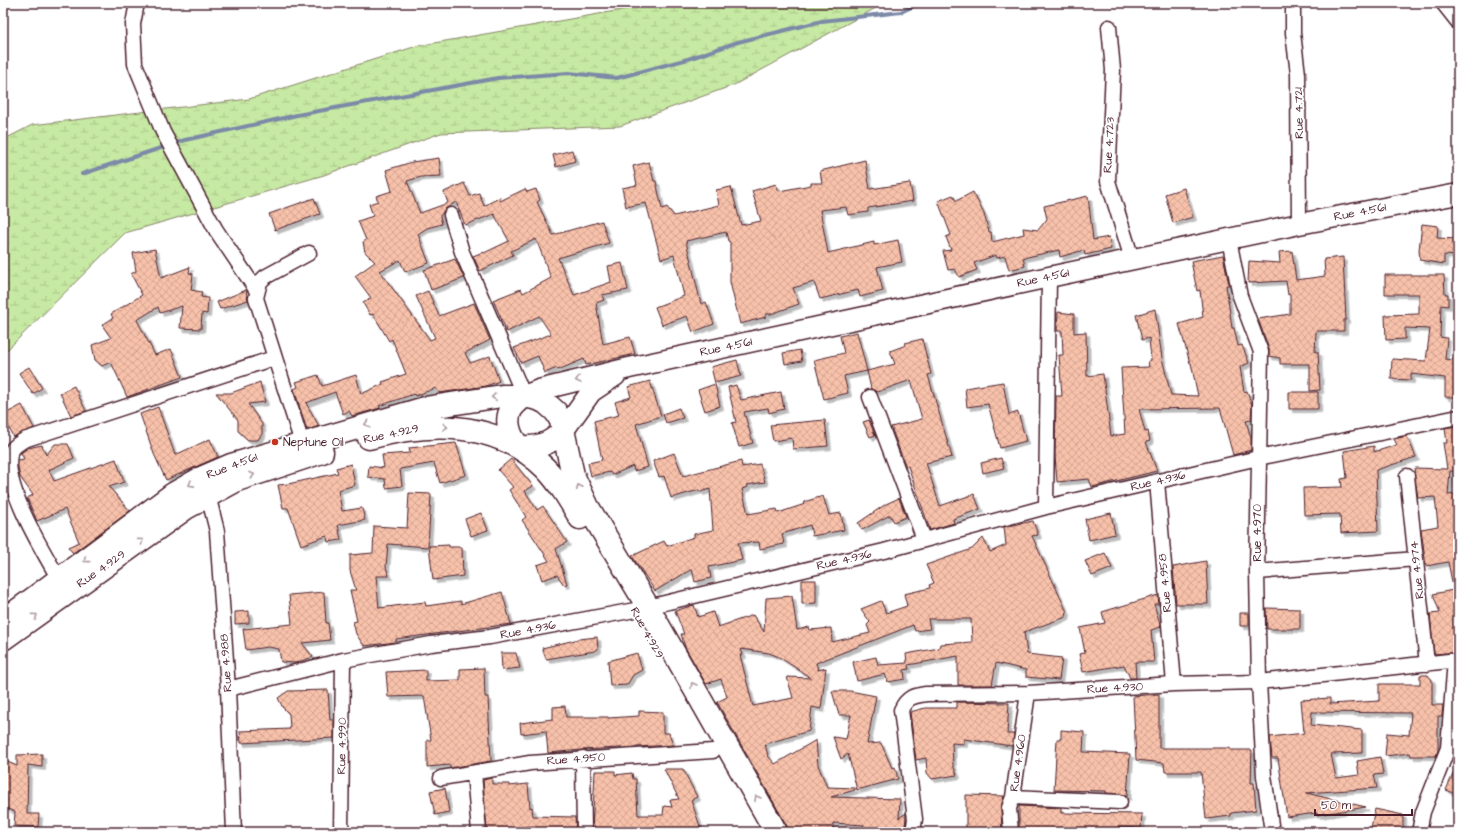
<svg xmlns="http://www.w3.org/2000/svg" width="1461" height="835" viewBox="0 0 1461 835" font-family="'Architects Daughter',sans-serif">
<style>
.wetland{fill:url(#wetland-marsh);stroke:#888467}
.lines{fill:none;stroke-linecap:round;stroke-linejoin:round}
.stream{stroke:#7b89a7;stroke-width:4}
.building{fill:url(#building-cross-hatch);stroke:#4a1f2b;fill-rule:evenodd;filter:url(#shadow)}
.street-casing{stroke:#4a1f2b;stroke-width:17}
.secondary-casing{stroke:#4a1f2b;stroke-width:23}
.primary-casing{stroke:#4a1f2b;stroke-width:25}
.street{stroke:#fff;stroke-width:14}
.secondary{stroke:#fff;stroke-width:20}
.primary{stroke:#fff;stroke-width:22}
.oneway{stroke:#ae9aa0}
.poi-dot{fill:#c8321e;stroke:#fff;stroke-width:1.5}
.labels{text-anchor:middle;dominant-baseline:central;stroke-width:3.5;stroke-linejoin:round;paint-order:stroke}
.street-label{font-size:12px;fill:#4a1f2b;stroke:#fff}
.poi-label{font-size:12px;fill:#4a1f2b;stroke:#fff;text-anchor:start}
</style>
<defs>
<pattern id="wetland-marsh" width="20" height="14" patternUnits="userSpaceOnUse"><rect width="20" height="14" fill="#c6e9a3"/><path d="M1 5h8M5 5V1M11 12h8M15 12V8" fill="none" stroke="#acc78c"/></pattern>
<pattern id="building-cross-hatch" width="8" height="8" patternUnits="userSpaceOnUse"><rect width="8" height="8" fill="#f7c1aa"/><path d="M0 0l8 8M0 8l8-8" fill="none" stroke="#d5a592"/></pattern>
<filter id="shadow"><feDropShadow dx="3.5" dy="3.5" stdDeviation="0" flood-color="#0004"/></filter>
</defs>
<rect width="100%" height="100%" fill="#fff"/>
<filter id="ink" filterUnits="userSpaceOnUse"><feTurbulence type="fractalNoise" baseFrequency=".025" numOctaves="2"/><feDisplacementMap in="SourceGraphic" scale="8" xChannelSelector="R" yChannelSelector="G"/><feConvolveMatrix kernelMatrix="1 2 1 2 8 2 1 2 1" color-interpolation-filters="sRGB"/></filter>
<g filter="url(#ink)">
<!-- wetland -->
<path class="wetland" d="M661,3H885L734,85L620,126L441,133L324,175L125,233L3,354V140L32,125L249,99L417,46Z"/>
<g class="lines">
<!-- stream -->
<path class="stream" d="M82,174L185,140L297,115L498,78L569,73L617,78L688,59L738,42L822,21L901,12L920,3"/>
</g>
<!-- building -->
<path class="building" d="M572,150L575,161L556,167L553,155Z
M439,158L441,176L421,177L407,181L420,213L448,203L444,192L464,183L470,196L479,193L484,206L500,197V201L525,189L527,192L536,189L540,200L537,202L553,235L602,221L609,243L558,258L574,295L611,282L608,266L622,263L628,290L602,295L604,300L596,303L603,344L630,337L635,354L586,365L584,359L558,370L557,368L545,373L538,356L521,363L514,348L551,334L539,316L507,332L493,300L521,289L523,293L551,278L536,239L511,251L513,255L480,271L473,256L483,252L484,253L509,241L494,214L465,225L456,202L445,209L440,216L442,224L427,228L418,234L429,263L405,272L400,260L380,271L430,340L435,338L416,296L428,291L439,316L474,303L490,340L465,353L470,363L490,356L499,381L486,386L439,393L436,388L415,396L414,394L379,406L380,408L352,416L349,411L343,414L335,392L306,403L319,426L307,430L294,389L298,387L296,382L318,375L322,386L356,375L361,394L383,384L382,382L406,374L392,339L389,341L373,314L370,315L363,303L371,298L355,276L375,262L365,252L363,242L366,240L358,221L373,216L369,204L378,201L376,196L392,191L386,170L412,162Z
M865,160L870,189L910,183L913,201L868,208V212L848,215L846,207L820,210L828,253L874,242V245L898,240L902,262L877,267L883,291L860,297L858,290L820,299L814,282L793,288L799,304L771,314H766V317L740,324L730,282V242L728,241L726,232L686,241L701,304L706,302L714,324L693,332L687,316L662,325L655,307L684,296L674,255L661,259L646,203L626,207L622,188L637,185L633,166L649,162L654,181H656L662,209L667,207L674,216L719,205L716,190L731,187L741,225L761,221L752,191L776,184L779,191L811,185V183H822L820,171Z
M1184,188L1193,217L1173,223L1165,194Z
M973,192L984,214L989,232H991L992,242L1024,234L1023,228L1038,230L1047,219L1044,206L1088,196L1093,240L1109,237L1111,249L1085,255L1084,250L1060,257L1059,250L1023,258L1025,266L1009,270L1005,256L997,258L996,255L974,263L977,270L959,277L955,269L948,270L943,251L951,250L946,237L951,235L938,201L953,195L956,201Z
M314,198L320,214L275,230L269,214Z
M1422,224L1438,226L1437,238L1458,239V256L1444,255V264L1420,260L1419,250Z
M155,249L161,278L190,267L189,273L193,274L191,290L202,292L201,297L208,298L207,314L202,313L201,329L180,328L182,306L160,313L158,307L137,320L155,355L171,349L182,377L127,397L111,362L102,366L95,360L92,345L111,338L102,325L113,318L111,314L142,295L131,274L136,271L133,253Z
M1292,251L1296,280L1325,276L1324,259L1343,257L1346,320H1344V331H1316L1315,352H1318L1320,390L1310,391V364H1280V358L1269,356V349L1258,319L1290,314V294L1288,295L1286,281L1248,283L1249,261L1280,263L1279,252Z
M1223,255L1229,285H1226L1232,328H1234L1238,346L1242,345L1249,363L1240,367L1244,392L1247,391L1252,405L1251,420L1246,421L1251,438V450L1233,455L1220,408L1139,409L1145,432L1148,431L1150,441L1146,442L1157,471L1092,487L1089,479L1057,482L1055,456L1056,396H1062L1059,355H1063L1062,331H1057L1058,312L1074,314V333L1086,332L1087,376L1103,374L1111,436L1125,434L1121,368L1149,367L1148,361L1151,360L1149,338L1142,340L1136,315L1155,309L1162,358L1171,395L1198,396L1191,363H1190L1179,324L1203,317L1200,290L1197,291L1191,261Z
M455,259L464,278L431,290L424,270Z
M1385,275H1444L1445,294H1448V306L1441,305L1440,337L1447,338L1445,359L1458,360V397H1445V378L1411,374V380L1391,379L1392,359L1426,361L1430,329L1405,328V339L1386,340L1385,315L1419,314V294H1385Z
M246,290L248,300L220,309L217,302Z
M857,332L867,371L844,376L848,393L824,399L814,360L844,353L840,336Z
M922,339L931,374L928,375L952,457L926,463L940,506L974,494L980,509L953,519L954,523L930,530L908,466L906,467L891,427L922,419L911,380L877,392L871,389L867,371L895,364L890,351L906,345L905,343Z
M800,350L802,361L785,364L783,353Z
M737,360L741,376L715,383L711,367Z
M29,367L42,388L33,394L19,373Z
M650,381L661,416L636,424L648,467L634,471L633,466L612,475L610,472L591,476L588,463L602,460L594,421L619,415L615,402L631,397L628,387Z
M260,382L265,402L248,404L262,424V434L258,440H248L238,431V420L216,393H231Z
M1003,382L1009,415L1018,412L1026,441L1000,448L988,404L967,407L965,388Z
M715,384L720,406L705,411L698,390Z
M736,385L741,400L781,392L784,409L769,413L768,408L744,412L753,443L739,447L732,423L736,422L728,387Z
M74,386L86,411L71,416L60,393Z
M1289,392H1318V409H1289Z
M22,405L34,428L13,437L3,415Z
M158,407L175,455L210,439L218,457L166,480L154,454L140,414Z
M679,408L683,418L666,423L663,414Z
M825,420L828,446L793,449L792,438L773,441L770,425Z
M869,420L875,435L870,437L863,422Z
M1457,426L1458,471H1450L1448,495L1458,494V586L1453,587L1448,562L1426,566L1421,529L1438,526L1435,497L1418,498L1414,472L1415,468L1447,469L1443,443H1447L1445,428Z
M1407,436L1416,457L1376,470L1378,531L1341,533L1340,514L1304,515L1303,488L1342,487L1341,479L1347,478L1344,451L1374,446V452L1397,445L1394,439Z
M456,443L466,475L440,483L434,463L400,469L402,486L386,488L385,479L368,477L369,466L384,468L382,455L410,453L409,448Z
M55,444H68L74,458L49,470L54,481L116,459L124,482L109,487L130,511L73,553L68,547L79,542L65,509L37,521L27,498L33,495L20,477L18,467V460L24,459L21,453L28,448L42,445L46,455Z
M674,453L683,476L741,461L742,467L760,464L765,482L747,485L748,487L742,489L748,514L777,509L778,513L805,504L804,502L823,496L829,515L841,513L844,530L812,536L810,525L782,534L784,544L760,549L759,542L738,543L742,560L709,567L711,578L695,582L692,569L655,591L632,556L664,541L667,546L694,537V534L713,530L710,489L700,492L699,490L671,498L664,476L659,477L653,461Z
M1001,458L1004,468L983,473L981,463Z
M511,459L533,486L525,491L537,510L543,506L567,542L556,549L567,584L564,585L557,575L542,580L537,565L549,561L522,520L526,517L509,490L513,487L498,470Z
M351,464L355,485L338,490L342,511L362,508L365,520L338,525L341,540L328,542L327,536L301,545L288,508H283L278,485L288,484L338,473L336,468Z
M409,493L431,494L428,547L388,544L386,567L389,576H376L379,608L425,602L426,606L461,601V604L502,592L511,624L396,639V642L364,646L356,634L353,622L357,621L350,590H356L350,571V555L373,553L374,526L407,528Z
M899,498L906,517L894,522L890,515L862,530L858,523L886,504Z
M481,513L488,530L471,536L465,519Z
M1111,513L1115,534L1089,540L1085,519Z
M1033,521L1038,535L1032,536L1067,612L1066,617L1024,632L1027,654L1062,658L1059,680L1026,677V670L996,663L992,685H958V656L908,665L909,669L904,670L905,679L888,682L885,674L857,681L853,662L876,657L878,665L907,663L906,654L939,648L940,644L972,642L971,619H928L930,629L915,631L913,625L816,663L818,670L826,668L821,709L812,707L809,731L765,744L768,756L775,764L816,740L818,765L827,787L855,788V790L831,797L900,799L899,818L906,813L905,832H861L864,825L833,823V832H788L787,826L717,702L727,697L721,679L706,684L685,647L681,634H684L675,611L694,605L698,617L713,612L718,627L753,615L764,632L766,598L792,596L797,630L809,627L810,630L831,628L832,642L870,633L867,625L870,622L861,609L881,601L886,613L907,606L904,594L930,588L929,585L934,583L926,565L972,549L983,538L990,552L1006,545L1004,527ZM741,649L769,653L779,657L811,678L787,677L793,698L753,706L740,655H743Z
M449,545V547H462L463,576L433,580L429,546Z
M1105,553L1112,568L1092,576L1085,561Z
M1206,561L1208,604H1176L1173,567Z
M802,580H816V603L802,604Z
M1458,589V608H1455L1457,622H1455L1458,652L1434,654L1430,614L1440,613L1433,594Z
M324,592L326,623H328L330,640L302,643L313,657L295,663L281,662L279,649L268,647L246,650L243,629L292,624L289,595Z
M1158,595L1159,604H1154L1161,627L1151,630L1154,662H1135L1136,678H1130L1124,665L1083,672L1079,654L1085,653L1080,628L1105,623L1102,612Z
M1266,608L1300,609V629H1267Z
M249,611V623L235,624V612Z
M1240,613H1249V626H1240Z
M597,637L598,649L595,651L546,659L542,648L579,639Z
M501,653H516L520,668L502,670Z
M637,653L642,670L633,675L627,685L610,686L608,661Z
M484,668L485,697H488L491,761L450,768V765L427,767V740H431L424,696L388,697L386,672L426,670V681L460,680V669Z
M1420,675H1428L1432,680V705H1443L1442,716H1438V750L1436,756H1411L1410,753L1385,756L1387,733L1409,735L1411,713L1312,712L1311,725L1362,730V753L1331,754L1336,778L1359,775L1357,761L1380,757L1383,774L1374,775L1377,788L1306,793L1366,807L1317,815V813L1287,817L1278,758H1272L1270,737L1304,733L1301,700L1330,698V704L1379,701V684H1420Z
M328,690L330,720H334V738L241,743L240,731L290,729L289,714L283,708L278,698L288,691Z
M832,691H850L876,696L867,744L881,743L892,768L895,767L898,779L857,790L848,754L841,759L833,737L846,739L851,715H839Z
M1159,694V748H1230V750H1252L1251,783H1254L1256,810L1231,813V816L1206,819L1201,772H1165L1164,763L1136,760L1133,696Z
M957,702L1009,703L1007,734H1014L1012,746L964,739V744L952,743L953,765L957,775L932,779L927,773L926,758L916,760L910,712L925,708H957Z
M565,706L566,717H608V718L639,716V711L663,712V733H669L673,745L582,750L548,753L546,731L521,734L520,723L553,719V707Z
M1061,730L1084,732L1083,752L1130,754L1127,797L1121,794L1106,793V791L1054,790L1057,739H1061Z
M42,754V767L28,765L27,814H39L38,827L14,826L15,812L3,807V760L17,766V755Z
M1458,763V795L1446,790Z
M664,769H683L697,797L691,800L702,832H592L595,771H615V775L632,773L633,779H636L638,815H663L664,806L672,807L670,800L679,799Z
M492,778V784H509V786L528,784L530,808L532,807L533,816L575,817L576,832H533L534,826L508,829V831L487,832L483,780Z
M445,788L449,812L435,815L430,791Z
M966,795L1004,796L1001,808L1002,832H966Z
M1019,806L1061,808V813L1142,814L1141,828L1117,827V832H1019Z
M1375,809L1403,815V832H1370Z"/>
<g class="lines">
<defs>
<path id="street" d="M137,3L133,24L135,64L163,132L216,230L257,291
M1293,3V33L1298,74L1299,224
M1443,3L1458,22
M1109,27L1113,70L1108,181L1132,259
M451,215L462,252L524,396
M1229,239L1240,296L1261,352L1257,572L1259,682L1264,776L1272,832
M870,397L924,539
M302,443L256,298L260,282L265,277L309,253
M1407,476L1427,664
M1157,481L1174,684
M208,495L217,531L228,689L234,832
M1046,507L1049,277
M1257,572L1416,559
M59,579C44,553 3,486 10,455C12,447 18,444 24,440L274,358
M228,689L343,660L431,644L490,637L635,610L884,551L1046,507L1258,458L1458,417
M583,758L584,832
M474,773L479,832
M441,778L530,763L713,751
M1013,797L1120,802
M341,832L343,660
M913,832L915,819L901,710C907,697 913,696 926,694L1028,693L1174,684L1259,682L1458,660
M1011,832L1009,808L1013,797L1028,693
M1419,832L1423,812L1448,748L1455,660"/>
<path id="secondary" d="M524,396L539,390L629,368L1049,277L1299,224L1458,194
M564,430L591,392L615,376"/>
<path id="primary" d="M524,396C520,400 515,404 512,408C504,420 510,438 520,447C539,448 550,444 564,430
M369,438C431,421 496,420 545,468C559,482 570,501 580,518
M3,621L173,494L201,478L231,465L425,408L502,396H524L538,399L546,403L556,412L561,421L573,475L588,507L648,607L776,832
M3,639L186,508L237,480L322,452"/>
</defs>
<!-- street casing -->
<use href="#street" class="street-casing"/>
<!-- secondary casing -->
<use href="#secondary" class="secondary-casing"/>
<!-- primary casing -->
<use href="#primary" class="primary-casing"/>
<!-- street -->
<use href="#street" class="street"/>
<!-- secondary -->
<use href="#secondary" class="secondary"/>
<!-- primary -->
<use href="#primary" class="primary"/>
</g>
<!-- one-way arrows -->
<defs><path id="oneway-chevron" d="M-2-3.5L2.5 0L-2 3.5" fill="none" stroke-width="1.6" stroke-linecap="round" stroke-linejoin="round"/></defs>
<g class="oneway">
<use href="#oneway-chevron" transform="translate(578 380) rotate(166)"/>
<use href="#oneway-chevron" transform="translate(494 397) rotate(175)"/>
<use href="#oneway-chevron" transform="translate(367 424) rotate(163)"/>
<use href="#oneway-chevron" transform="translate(445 427) rotate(3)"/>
<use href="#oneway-chevron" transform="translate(252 475) rotate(-19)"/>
<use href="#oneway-chevron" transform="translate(191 484) rotate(151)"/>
<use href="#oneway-chevron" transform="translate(579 487) rotate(-116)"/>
<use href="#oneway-chevron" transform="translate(141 541) rotate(-36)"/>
<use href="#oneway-chevron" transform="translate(86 560) rotate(144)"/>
<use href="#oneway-chevron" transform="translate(35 616) rotate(-36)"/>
<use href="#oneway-chevron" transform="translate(693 685) rotate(-120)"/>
<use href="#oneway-chevron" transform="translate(757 798) rotate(-120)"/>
</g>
</g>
<!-- markers -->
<circle class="poi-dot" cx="275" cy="442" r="4"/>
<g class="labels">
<!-- street labels -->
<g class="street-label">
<text transform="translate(1299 113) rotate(-91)">Rue 4.721</text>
<text transform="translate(1109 145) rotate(-87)">Rue 4.723</text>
<text transform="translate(1360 212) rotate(-11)">Rue 4.561</text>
<text transform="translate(1043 278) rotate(-12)">Rue 4.561</text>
<text transform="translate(726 347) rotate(-12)">Rue 4.561</text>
<text transform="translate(391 434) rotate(-12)">Rue 4.929</text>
<text transform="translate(232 466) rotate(-21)">Rue 4.561</text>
<text transform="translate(1158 481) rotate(-13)">Rue 4.936</text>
<text transform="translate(1257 533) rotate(-90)">Rue 4.970</text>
<text transform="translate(844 560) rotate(-13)">Rue 4.936</text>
<text transform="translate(101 569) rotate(-35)">Rue 4.929</text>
<text transform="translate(1417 570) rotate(-96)">Rue 4.974</text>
<text transform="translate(1165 583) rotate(-95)">Rue 4.958</text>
<text transform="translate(528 630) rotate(-11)">Rue 4.936</text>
<text transform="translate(647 633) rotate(61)">Rue 4.929</text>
<text transform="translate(226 663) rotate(-94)">Rue 4.988</text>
<text transform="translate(1115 688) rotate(-3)">Rue 4.930</text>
<text transform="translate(342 746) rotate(-89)">Rue 4.990</text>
<text transform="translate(576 759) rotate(-4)">Rue 4.950</text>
<text transform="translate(1018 763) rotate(-82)">Rue 4.960</text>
</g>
<!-- poi labels -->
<g class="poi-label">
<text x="283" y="442">Neptune Oil</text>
</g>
</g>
<!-- margin -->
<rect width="1461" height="835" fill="none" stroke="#fff" stroke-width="16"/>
<rect x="8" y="8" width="1445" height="819" fill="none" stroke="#4a1f2b" stroke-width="1.5" filter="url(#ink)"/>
<!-- scale -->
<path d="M1315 809v6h97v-6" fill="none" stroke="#4a1f2b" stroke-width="2"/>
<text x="1321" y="809" font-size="12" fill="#4a1f2b" stroke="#ffffff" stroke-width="3" paint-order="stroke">50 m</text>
</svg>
